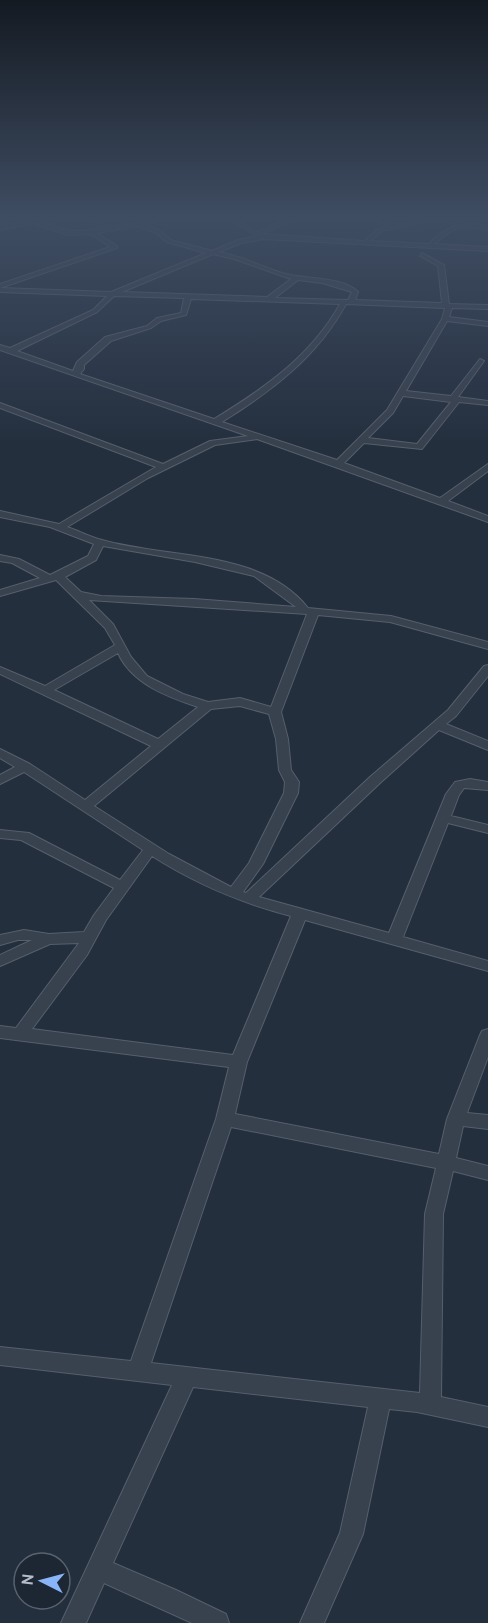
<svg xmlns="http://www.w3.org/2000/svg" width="488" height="1623" viewBox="0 0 488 1623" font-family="Overpass,sans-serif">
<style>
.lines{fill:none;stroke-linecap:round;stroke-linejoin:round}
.minor-casing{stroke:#565f6c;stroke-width:2}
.minor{fill:#38414e;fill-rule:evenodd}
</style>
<rect width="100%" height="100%" fill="#242f3e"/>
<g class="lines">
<defs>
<path id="minor" d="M43,217H56L40,221C68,232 75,233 104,228L83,217C94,217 103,227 114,226C137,225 158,217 180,217L145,224L160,231L171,240L212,251L238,240L257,236L225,217H232L257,232L293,217H301L262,234L364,241L378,229L391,226L367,217H376L397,224L426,217H440L488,226V230C463,225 454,225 435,244L488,247V251L263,239L241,243L219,252C243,256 263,268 286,274C305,279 345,277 358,292L355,300L442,303L438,266L420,256L422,253L444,265L449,304L488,305V309L452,308L449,317L488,322V326L447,321L406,391L451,396L480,359L484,361L458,397L488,401V405L459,402L422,449L364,443L344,463L440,498L488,464V471L448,501L488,516V522L257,439L215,445L148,478L67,527C79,531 90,537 102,540C168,559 261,549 308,608L391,616L488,642V649L390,622L318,615L281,712L288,739L291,770L299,782L298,793L263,864L243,892L246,893L370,777L448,710L484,666L488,665V676L456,716L446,724L488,741V750L439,730L380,783L259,897L389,933L446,794L455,782L470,779L488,782V790L464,788L459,795L451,816L488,825V833L448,823L403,937L488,961V971L305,920L247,1062L235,1114L439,1154L447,1119L480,1035L482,1031L488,1029V1057L467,1113L488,1115V1129L463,1126L456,1158L488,1166V1180L453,1171L443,1214L441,1397L488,1407V1427L417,1412L389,1409L363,1534L324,1623H300L340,1533L368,1407L193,1387L113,1563L176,1590L226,1614L229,1623H192L104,1583L86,1623H61L172,1385L0,1365V1347L131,1361L216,1119L229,1067L0,1038V1026L16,1028L79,943L50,944L0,966V955L32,940H18L0,945V935L24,930L49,934L84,932L94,915L114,888L21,840L0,838V830L29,833L120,880L143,850L24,772L0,784V775L15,767L0,758V749L30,764L85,800L151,746L0,674V667L45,686L115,645L105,628L56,580L0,596V590L40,578L12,563L0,561V555L19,559L50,575L88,556L94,544L50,527L0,517V511L59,524L156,467L0,408V403L163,464L210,441L248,436L0,350V345L10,348L93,310L107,296L0,292V288L111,292L206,253L167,242L156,233L138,226L97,233L117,246V248L0,288V284L110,247L91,234L67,235L34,223L0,230V226ZM433,220L458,224L438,235L429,244L370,241L382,231ZM213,254L234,259L291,279L267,297L122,292ZM298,280L322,283L352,292L348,300L275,298ZM114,296L184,298L181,313L157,318L147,326L105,337L77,362L73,371L17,351L97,312ZM191,299L340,304C311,356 265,388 214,419L80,374L84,369V365L111,341L151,328L161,321L186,315ZM346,304L445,308L442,319L387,410L337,460L222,422C273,390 317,357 346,304ZM403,396L451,402L417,444L368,438L393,413ZM103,546L195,562L254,576L296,607L194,599L101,596L81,592L65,577L96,560ZM89,600L307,614L271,707L240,698L208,702L183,694L147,676L131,657L113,624ZM118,653C132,684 168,697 198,707L158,739L54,690ZM240,706L269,714L276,739L279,770L285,782L284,793L249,863L231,887L169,854L94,806L211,709ZM152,856C196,884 241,903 291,916L233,1055L32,1029L87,955L106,920ZM231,1127L436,1168L425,1214L420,1393L151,1363Z"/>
</defs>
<!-- minor casing -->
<use href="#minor" class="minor-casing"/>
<!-- minor -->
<use href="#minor" class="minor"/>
</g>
<!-- sky -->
<linearGradient id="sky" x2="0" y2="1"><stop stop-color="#141a22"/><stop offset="0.49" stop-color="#3f4d63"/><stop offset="1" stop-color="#3f4d63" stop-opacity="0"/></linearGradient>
<rect width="488" height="445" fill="url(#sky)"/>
<!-- north arrow -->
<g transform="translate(42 1581) rotate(276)"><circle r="28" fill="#1d2633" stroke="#59626f" stroke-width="1.5"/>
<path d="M0-4.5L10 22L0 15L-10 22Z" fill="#8ab4f8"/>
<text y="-9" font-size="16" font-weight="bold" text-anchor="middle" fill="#b4bcc9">N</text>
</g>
</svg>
